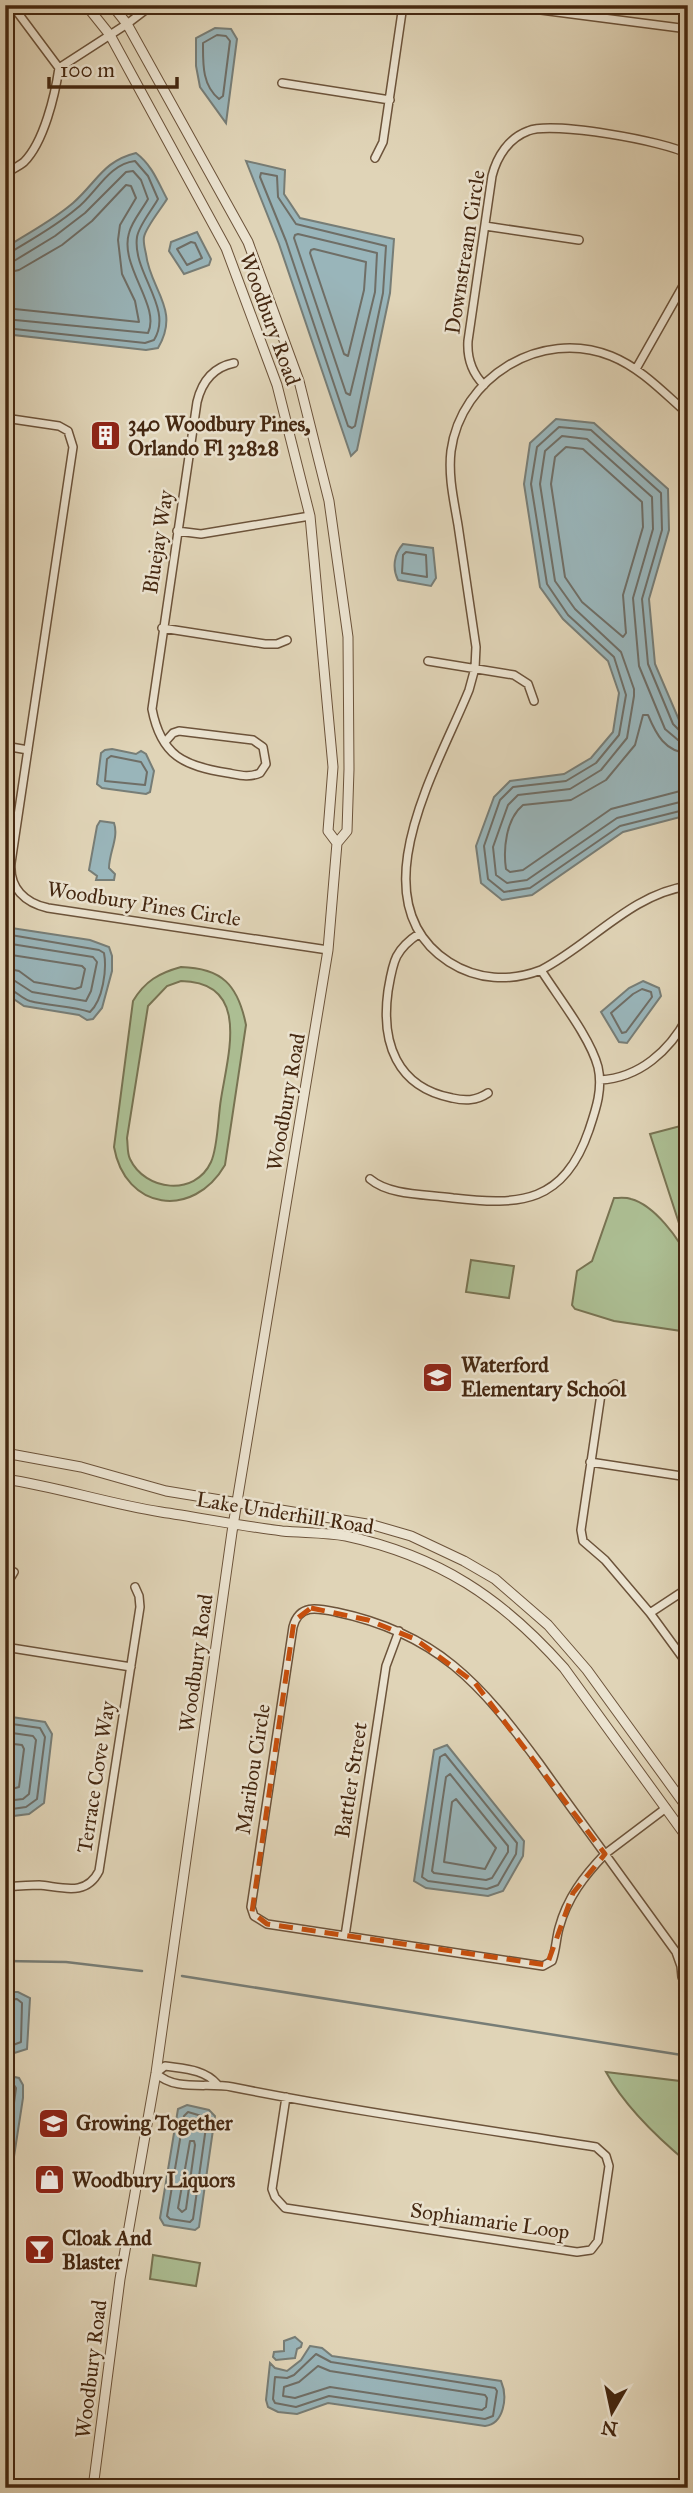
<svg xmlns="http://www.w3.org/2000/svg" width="693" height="2493" viewBox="0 0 693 2493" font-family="'IM FELL Great Primer',serif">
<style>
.green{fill:#acbe93;stroke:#787352;stroke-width:2;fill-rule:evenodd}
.water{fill:#99b5ba;stroke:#777d76;stroke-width:2}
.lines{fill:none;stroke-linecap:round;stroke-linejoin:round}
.shore{stroke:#6f6e66;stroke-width:2}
.stream{stroke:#777d76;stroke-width:2.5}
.minor-casing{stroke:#6c533a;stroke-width:10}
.tertiary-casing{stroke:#6c533a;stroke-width:11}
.minor{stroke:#ebe3d0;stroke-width:7}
.tertiary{stroke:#ebe3d0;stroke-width:9}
.marked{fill:none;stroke:#c74f0d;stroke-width:5;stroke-dasharray:14 9;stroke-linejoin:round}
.labels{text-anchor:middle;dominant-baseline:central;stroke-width:5;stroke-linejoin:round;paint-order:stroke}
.street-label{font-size:21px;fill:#452811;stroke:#ebe3d0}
.poi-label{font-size:21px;font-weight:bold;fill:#452811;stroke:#ebe3d0;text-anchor:start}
</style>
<rect width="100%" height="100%" fill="#e0d4b7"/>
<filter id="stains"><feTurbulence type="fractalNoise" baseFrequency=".00286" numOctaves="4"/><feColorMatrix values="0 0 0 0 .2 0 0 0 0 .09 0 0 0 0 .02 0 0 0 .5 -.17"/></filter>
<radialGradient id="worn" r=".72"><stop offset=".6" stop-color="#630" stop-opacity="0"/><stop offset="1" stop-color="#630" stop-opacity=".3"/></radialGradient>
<!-- green -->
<path class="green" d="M181,967C222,968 238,985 246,1025L225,1165C193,1220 125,1210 114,1147L133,1001C145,981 159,973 181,967ZM181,981C251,982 228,1054 221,1099C218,1116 218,1147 211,1162C195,1197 145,1191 130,1159C127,1153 128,1145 127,1138L148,1006L167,986Z
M688,1124V1251L650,1134Z
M614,1198C619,1198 626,1197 631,1199C654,1205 680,1239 688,1260V1332L614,1321L575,1309L572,1305L577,1271L592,1261Z
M471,1260L514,1266L509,1298L466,1292Z
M606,2072L688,2082V2163C659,2139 624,2105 606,2072Z
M153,2255L200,2263L196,2286L150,2279Z"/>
<!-- water -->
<path class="water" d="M215,28L231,29L237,39L226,123L200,87L196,66V38Z
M136,153C152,165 158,182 167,199C161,209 146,227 144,237C143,242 145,249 146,254C150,290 181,309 158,348L146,350L5,334V248C28,233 52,221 73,203C97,182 103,161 136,153Z
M246,161L285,170L284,194L300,218L394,239L390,293L357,450L351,456L279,244Z
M197,232L211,259L209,265L184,274L169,251L171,242Z
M688,337V374H687C675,361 678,351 688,337Z
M556,419L594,423L668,489L669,530L649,599L655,664L679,720L688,729V815L623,832L532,895L502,900L481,883L476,846L494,797L510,781L564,774L591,758L613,732L619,693L608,661L563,619L540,587L524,484L530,443Z
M403,544L433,548L436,578L431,586L398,580C392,568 394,554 403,544Z
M112,749L136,754L141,751L146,754L154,771L150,792L146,794L102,788L97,784L101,753L105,750Z
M100,821L114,823C119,837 109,853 109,868L115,874L114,880H96L97,876L89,870L97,826Z
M5,927L90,940L109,947L112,956V971L102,1008L93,1019L87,1020L79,1015L24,1006L5,993Z
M643,981L659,988L661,996L627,1043L619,1042L601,1012L629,988Z
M5,1716L45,1722L52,1734L44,1803L29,1814L5,1817Z
M447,1745L524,1841L523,1856L503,1891L488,1896L426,1888L414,1881L434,1750Z
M8,1992H18L30,1998L27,2049L8,2055H5V1995Z
M5,2075L19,2078L23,2085V2098L5,2215Z
M187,2105L209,2110L215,2116L199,2227L195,2230L164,2225L160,2218L178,2109Z
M295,2337L302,2343L301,2347L297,2349L295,2358L276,2360L273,2357L274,2352L284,2351V2341Z
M310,2346L322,2348L332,2356L501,2381C508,2397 504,2424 485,2426L328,2403L297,2414L278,2412L268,2407L266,2400L270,2363L275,2368L287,2371L301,2360Z"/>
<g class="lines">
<!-- shore -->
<path class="shore" d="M217,35L226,36L230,41L223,96L219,99C202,85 203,64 203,43Z
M261,173L277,176L278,197L296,224L386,246L383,293L355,426L352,428L348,426L286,241L260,177Z
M298,234L377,253L375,292L350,395L346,393L294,238L295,235Z
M191,242L195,243L202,258L187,265L177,249Z
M314,249L366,262L364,290L348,356L344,354L310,253L311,250Z
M5,253L11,252C34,238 56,226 76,209C96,194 108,164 135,161L148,176L158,199C152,210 139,225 137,237C132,273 174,308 154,340L145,343L5,328
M5,262L14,261L55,236L85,213L126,172L133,171L141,180L148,199C142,210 132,221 129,233C119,266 161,306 148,333L5,319
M5,273L19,270L62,245L92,221L126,185L131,186L136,198L120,225L118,240L122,274L135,301L139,322L5,308
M566,447L583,449L642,502L643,527L623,595L626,633L623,637L582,602L565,577L551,484L555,457Z
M406,552L426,555L427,577L402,573L403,555Z
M688,733L681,732L673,724L648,664L642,599L662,530L661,493L591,430L559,427L537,447L531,484L547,584L568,615L614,657L626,695L619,735L596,763L566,781L513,787L500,800L484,846L488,879L504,892L530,888L620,826L688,809
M688,742L678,740L665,729L639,666L633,598L653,529L652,497L587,439L562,436L545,451L540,484L555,581L575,609L621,652L634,689V696L627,738L601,770L570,789L518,795L508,805L493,847L496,875L507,883L527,880L617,818L688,800
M688,753C665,752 656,734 648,715H643L635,745L606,780L571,800L523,805C506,819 503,849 506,869L510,872L523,870L611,809L688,789
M111,756L141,762L147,772L145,785L105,781L107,759Z
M5,934L99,950L104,953C107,969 103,1000 90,1012C72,1006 49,1006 30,1001C20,998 15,989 5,988
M5,943L93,957L97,962L91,991L86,1001L32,992L15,981L5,979
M5,954L82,966L85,969L81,987L75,989L34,982L19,971L5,968
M642,989L651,992L652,997L626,1032L622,1033L611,1013L633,994Z
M5,1723L40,1728L45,1737L37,1799L26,1807L5,1810
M5,1732L33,1736L36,1740L29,1794L23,1799L5,1801
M5,1743L22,1745L24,1749L19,1787L5,1791
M445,1754L517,1843L516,1854L498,1885L487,1889L428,1881L422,1877L440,1757Z
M450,1774L508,1846V1852L492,1878L486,1880L434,1873L432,1871L446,1777Z
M456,1799L496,1848L485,1869L444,1862L452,1802Z
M5,2000L17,1999L22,2003L21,2042L5,2048
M5,2083L14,2085L16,2088L5,2170
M188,2112L205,2117L207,2120L193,2219L190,2222L170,2219L167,2216L184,2116Z
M190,2141H194L195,2145L186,2209L182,2212L178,2208Z
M316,2354L331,2362L495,2388L497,2391L493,2416L485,2419L329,2396L296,2407L275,2403L273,2399L275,2377L287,2378L294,2375Z
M318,2366L330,2371L485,2395L487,2398L486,2407L482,2410L330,2387L295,2398L283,2396L284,2387L299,2382Z"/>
<!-- stream -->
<path class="stream" d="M5,1961L66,1962L142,1971
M182,1976L688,2056"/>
<defs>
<path id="minor" d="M12,5L59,68
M536,5L541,10L688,29
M5,17L16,9
M282,83L390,100
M375,158L383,142L403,5
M5,174C11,170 19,166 24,162C44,142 55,95 59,68L127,24L152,5
M485,226L579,240
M636,369L688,277
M484,385C472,373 467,358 468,341L492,176C497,156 509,138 528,131C552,121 665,141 688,154
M688,414C664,393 641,368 611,356C541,328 461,377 451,451C448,476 454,501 458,525C464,566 470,607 476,647L475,668L469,690C439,765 355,901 449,962C477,980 510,982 541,970C590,945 631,894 688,886
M5,418L59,426L68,431L73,447L11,863C9,888 25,903 48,908L328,950
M177,531L201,534L310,516
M162,628L265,644H277L287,640
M428,661L514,675L528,684L534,701
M165,742L173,733L179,731L253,740L263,747L266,764L260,773C249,778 239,775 228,773C184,766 161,756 152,709L197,402C202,381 214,367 234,363
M5,746L28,750
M420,933C394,950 393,962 388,991C381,1042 396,1087 452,1098C465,1101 476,1101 488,1093
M600,1080C639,1078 670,1051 688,1016
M370,1179C390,1196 427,1194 453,1198C521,1206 564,1203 589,1130C596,1109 603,1089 598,1067C590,1037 558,997 541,970
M615,1384L601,1394L581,1530L583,1541L605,1560L650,1613L688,1665
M590,1462L688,1477
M5,1587L14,1572
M650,1613L688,1588
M5,1647L131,1667
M666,1808L605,1854C583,1824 561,1794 539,1763C481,1684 437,1633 336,1612C317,1608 299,1604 293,1627L251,1907L254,1916L267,1924L543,1966L552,1961C556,1950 556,1939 559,1928C567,1898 584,1876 605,1854L676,1952L681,1966L682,1977
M5,1887C17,1886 28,1885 39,1885C62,1887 86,1897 99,1871L140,1607L139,1596L135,1587
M345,1936L386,1666L399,1631
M217,2084C204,2069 184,2069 165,2066L156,2073C175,2092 208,2082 232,2087C352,2111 475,2128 596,2147L606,2156L609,2166L598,2241L591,2250L577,2252L285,2208L275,2197L272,2189L286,2097"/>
<path id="tertiary" d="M86,5L110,35L226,248L277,385L310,516L333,767L328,831L337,843
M5,1453L81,1467L166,1491L373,1525L411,1536L464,1561L495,1579L548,1625L587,1670L688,1809
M5,1479C58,1487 109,1504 161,1512C201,1518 242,1526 282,1531C303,1533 325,1532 346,1536C439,1556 502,1598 564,1668L688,1839
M93,2488L120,2279L156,2073L232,1532L328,950L337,843L347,831L349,769L348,637L329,501L299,381L248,242L127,24L112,5"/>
</defs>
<!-- minor casing -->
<use href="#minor" class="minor-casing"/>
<!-- tertiary casing -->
<use href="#tertiary" class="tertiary-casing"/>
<!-- minor -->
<use href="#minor" class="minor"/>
<!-- tertiary -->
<use href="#tertiary" class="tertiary"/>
</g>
<!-- marked area -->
<path class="marked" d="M311,1608L368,1620L415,1639L475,1683L605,1854L573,1893L547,1965L267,1924L252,1912L294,1621Z"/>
<!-- icons -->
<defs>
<symbol id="building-square" viewBox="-11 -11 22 22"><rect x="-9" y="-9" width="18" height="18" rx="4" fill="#8f2418" stroke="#ebe3d0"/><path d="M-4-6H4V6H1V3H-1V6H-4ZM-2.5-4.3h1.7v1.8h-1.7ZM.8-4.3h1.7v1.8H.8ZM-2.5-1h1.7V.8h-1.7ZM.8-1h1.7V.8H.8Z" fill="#fff"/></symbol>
<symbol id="school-square" viewBox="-11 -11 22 22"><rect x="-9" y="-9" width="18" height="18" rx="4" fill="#8f2418" stroke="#ebe3d0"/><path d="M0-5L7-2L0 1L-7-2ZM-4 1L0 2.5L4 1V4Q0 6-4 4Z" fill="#fff"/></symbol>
<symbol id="shop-square" viewBox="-11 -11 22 22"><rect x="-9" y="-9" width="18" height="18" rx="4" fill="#8f2418" stroke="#ebe3d0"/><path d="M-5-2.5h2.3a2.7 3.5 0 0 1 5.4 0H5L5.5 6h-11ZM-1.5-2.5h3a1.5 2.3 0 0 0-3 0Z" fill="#fff"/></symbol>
<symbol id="bar-square" viewBox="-11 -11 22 22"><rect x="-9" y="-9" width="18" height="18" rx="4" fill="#8f2418" stroke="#ebe3d0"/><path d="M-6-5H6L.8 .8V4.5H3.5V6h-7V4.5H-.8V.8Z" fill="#fff"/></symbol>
</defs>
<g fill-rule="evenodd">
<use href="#building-square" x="88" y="418" width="35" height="35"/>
<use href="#school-square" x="420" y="1360" width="35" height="35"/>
<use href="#school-square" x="36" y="2106" width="35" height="35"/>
<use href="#shop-square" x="32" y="2162" width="35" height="35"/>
<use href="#bar-square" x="22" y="2232" width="35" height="35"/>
</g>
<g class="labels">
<!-- street labels -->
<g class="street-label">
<text transform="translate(465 252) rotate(-81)">Downstream Circle</text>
<text transform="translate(270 319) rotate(70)">Woodbury Road</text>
<text transform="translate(158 542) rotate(-81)">Bluejay Way</text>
<text transform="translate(144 904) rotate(9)">Woodbury Pines Circle</text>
<text transform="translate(286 1102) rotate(-80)">Woodbury Road</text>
<text transform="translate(285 1513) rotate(9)">Lake Underhill Road</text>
<text transform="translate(196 1663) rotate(-82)">Woodbury Road</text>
<text transform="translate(253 1769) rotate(-81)">Maribou Circle</text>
<text transform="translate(96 1777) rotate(-81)">Terrace Cove Way</text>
<text transform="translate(351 1780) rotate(-81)">Battler Street</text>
<text transform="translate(490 2221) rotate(8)">Sophiamarie Loop</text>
<text transform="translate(91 2369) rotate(-83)">Woodbury Road</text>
</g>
<!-- poi labels -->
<g class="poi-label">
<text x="128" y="424">340 Woodbury Pines,<tspan x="128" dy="24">Orlando Fl 32828</tspan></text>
<text x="461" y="1365">Waterford<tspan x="461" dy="24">Elementary School</tspan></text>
<text x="76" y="2123">Growing Together</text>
<text x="72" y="2180">Woodbury Liquors</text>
<text x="62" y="2238">Cloak And<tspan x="62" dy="24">Blaster</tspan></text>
</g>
</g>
<!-- margin -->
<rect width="693" height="2493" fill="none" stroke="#e0d4b7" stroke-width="28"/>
<rect x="7" y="7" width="679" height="2479" fill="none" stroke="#452811" stroke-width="3.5"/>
<rect x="14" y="14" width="665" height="2465" fill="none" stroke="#452811" stroke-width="2"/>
<!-- north arrow -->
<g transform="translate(612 2412) rotate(189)" stroke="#ebe3d0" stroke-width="5" paint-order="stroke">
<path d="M0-5L12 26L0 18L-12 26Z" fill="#452811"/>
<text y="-10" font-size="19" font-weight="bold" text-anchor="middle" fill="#452811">N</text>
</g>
<!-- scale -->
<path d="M49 77v10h128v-10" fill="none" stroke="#452811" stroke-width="3.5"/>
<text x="60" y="77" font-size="21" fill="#452811" stroke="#ebe3d0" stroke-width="5" paint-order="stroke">100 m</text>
<rect width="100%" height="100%" filter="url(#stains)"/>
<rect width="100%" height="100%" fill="url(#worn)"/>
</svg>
